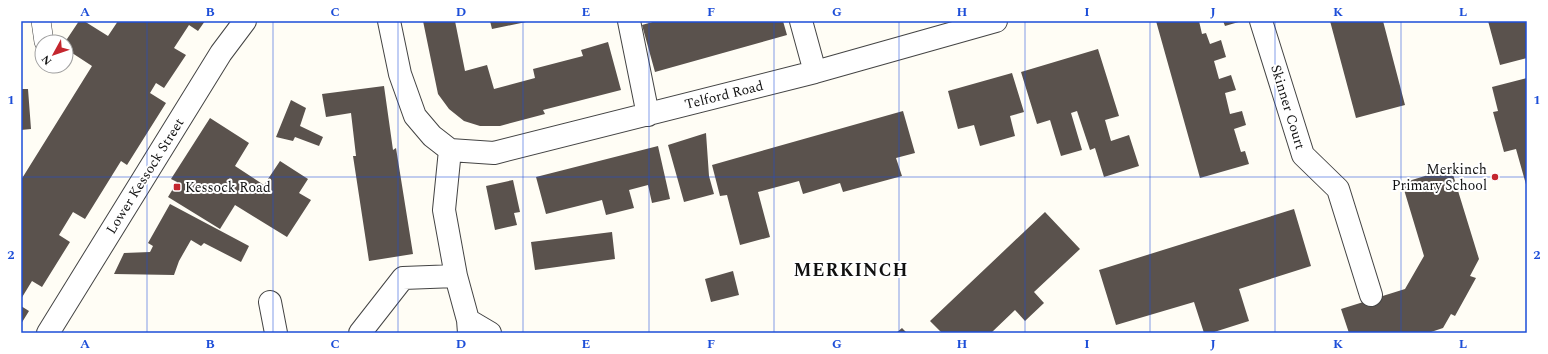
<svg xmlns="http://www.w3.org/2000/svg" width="1548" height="354" viewBox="0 0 1548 354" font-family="Spectral,serif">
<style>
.building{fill:#5a524d}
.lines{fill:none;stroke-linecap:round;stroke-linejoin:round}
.lane-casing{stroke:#444;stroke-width:20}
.street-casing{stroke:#444;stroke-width:24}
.lane{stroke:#fff;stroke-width:19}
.street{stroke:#fff;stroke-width:22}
.grid{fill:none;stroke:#1d4ed8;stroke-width:1;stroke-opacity:0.55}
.poi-dot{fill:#c4262e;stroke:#fff;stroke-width:1.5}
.labels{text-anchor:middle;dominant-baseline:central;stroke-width:4;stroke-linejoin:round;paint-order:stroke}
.street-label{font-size:14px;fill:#111;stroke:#fff}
.poi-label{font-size:14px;fill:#111;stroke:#fff;text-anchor:end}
.district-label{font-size:18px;font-weight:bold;letter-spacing:1px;fill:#111;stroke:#fff}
.neatline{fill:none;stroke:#1d4ed8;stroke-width:1.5}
.grid-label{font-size:13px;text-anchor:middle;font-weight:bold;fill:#1d4ed8}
</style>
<rect width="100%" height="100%" fill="#fffdf5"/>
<!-- building -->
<path class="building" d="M79,21H84L108,36L118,21H205L198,31L189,25L174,48L186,55L164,88L156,83L150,93L166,103L127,165L121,161L85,219L73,212L59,235L70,242L42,287L32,281L21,299V180L92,66L66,49L65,42Z
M423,21H455L465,71L487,65L494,89L535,78L533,69L583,56L581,50L608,42L621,90L543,110L545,114L500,126H480L464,121L449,109L438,94Z
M490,21H526V22L492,29Z
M656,21H783L787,35L655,72L642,25Z
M1156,21H1199L1202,34L1206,33L1210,44L1221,40L1226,57L1214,61L1219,79L1231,75L1236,90L1225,93L1230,114L1242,111L1246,125L1234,129L1241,152L1245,151L1249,164L1200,178Z
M1223,21H1242L1225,26Z
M1330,21H1383L1405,105L1356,118Z
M1488,21H1527V58L1500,65Z
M1098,49L1119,116L1105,120L1111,141L1129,135L1139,166L1104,177L1095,148L1090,150L1077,111L1071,113L1082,150L1061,156L1050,120L1037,124L1021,72Z
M1012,73L1024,112L1010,116L1015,136L980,146L974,125L958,129L948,91Z
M1527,78V188L1516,149L1504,152L1493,112L1498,111L1492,87Z
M384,86L393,150L396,148L413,254L369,261L353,156H356L351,113L326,117L322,94Z
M21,89H28L31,129L21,130Z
M291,100L306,108L300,126L323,137L319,146L295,137L293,141L276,137Z
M903,111L915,153L896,158L902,176L843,192L840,183L803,194L799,181L758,192L770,237L740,245L727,195L720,196L712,165Z
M210,118L249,143L235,166L264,185L280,161L308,179L299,193L311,200L287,237L235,205L220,229L168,197L177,182L171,179Z
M706,133L709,176L714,194L684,202L668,145Z
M658,146L670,199L652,203L648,185L629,190L634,208L606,215L602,200L546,214L536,177Z
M1451,168L1479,259L1470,276L1476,278L1455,316L1451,314L1443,328L1428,333H1349L1341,309L1405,289L1424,256L1402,183Z
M513,180L520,212L514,213L517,225L495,230L486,186Z
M170,204L249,246L241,262L204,243L201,246L191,240L179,261L174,275L114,274L124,253L150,252L153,246L148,243Z
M1294,209L1311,266L1239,289L1249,321L1211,333H1204L1194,302L1116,325L1099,270Z
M1045,212L1080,249L1034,292L1044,303L1025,321L1015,310L991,333H942L930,321Z
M612,232L615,259L535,270L531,242Z
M733,271L739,295L711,302L705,279Z
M21,306L29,311L21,324Z
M902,328L907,333H896Z"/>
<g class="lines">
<defs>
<path id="lane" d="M41,21L44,42"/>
<path id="street" d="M389,21L400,74L415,116L432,136L450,150
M629,21L648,115
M801,21L815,72
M1261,21L1303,155L1338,189L1371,295
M450,150L494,153L815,72L996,21
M450,150L444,210L456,276L468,320L469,333
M270,302L276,333
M468,320L490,333
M48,333L221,53L245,21
M360,333L403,278L456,276"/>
</defs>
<!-- lane casing -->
<use href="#lane" class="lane-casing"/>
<!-- street casing -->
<use href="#street" class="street-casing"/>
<!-- lane -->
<use href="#lane" class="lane"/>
<!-- street -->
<use href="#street" class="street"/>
</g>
<!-- grid -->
<path class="grid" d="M147,21V333M273,21V333M398,21V333M523,21V333M649,21V333M774,21V333M899,21V333M1025,21V333M1150,21V333M1275,21V333M1401,21V333M21,177H1527"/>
<!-- markers -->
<g class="poi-dot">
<circle cx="1495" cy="177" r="4"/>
<rect x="173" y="183" width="8" height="8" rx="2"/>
</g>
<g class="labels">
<!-- street labels -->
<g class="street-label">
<text transform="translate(724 95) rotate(-14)">Telford Road</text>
<text transform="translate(1288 107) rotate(73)">Skinner Court</text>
<text transform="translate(145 176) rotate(-58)">Lower Kessock Street</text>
</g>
<!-- poi labels -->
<g class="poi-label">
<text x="1487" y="169">Merkinch<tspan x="1487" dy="16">Primary School</tspan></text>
<text x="185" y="187" text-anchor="start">Kessock Road</text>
</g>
<!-- district labels -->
<g class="district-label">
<text x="851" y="270">MERKINCH</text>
</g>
</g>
<!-- border -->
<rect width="1548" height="354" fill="none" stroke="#ffffff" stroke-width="44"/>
<!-- north arrow -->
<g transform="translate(54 54) rotate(230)"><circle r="19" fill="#ffffff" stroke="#a0a0a0"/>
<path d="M0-3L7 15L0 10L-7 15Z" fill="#c4262e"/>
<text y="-6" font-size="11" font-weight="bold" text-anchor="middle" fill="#111111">N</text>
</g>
<rect x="22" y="22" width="1504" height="310" class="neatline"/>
<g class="grid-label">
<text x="85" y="16">A</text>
<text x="210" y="16">B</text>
<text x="335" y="16">C</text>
<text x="461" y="16">D</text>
<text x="586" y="16">E</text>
<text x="711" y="16">F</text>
<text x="837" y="16">G</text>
<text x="962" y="16">H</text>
<text x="1087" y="16">I</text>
<text x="1213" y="16">J</text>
<text x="1338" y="16">K</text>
<text x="1463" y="16">L</text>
<text x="11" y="104">1</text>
<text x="1537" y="104">1</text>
<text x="11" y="259">2</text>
<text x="1537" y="259">2</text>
<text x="85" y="348">A</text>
<text x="210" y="348">B</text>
<text x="335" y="348">C</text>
<text x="461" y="348">D</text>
<text x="586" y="348">E</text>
<text x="711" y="348">F</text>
<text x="837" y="348">G</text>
<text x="962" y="348">H</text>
<text x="1087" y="348">I</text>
<text x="1213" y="348">J</text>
<text x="1338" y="348">K</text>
<text x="1463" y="348">L</text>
</g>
</svg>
